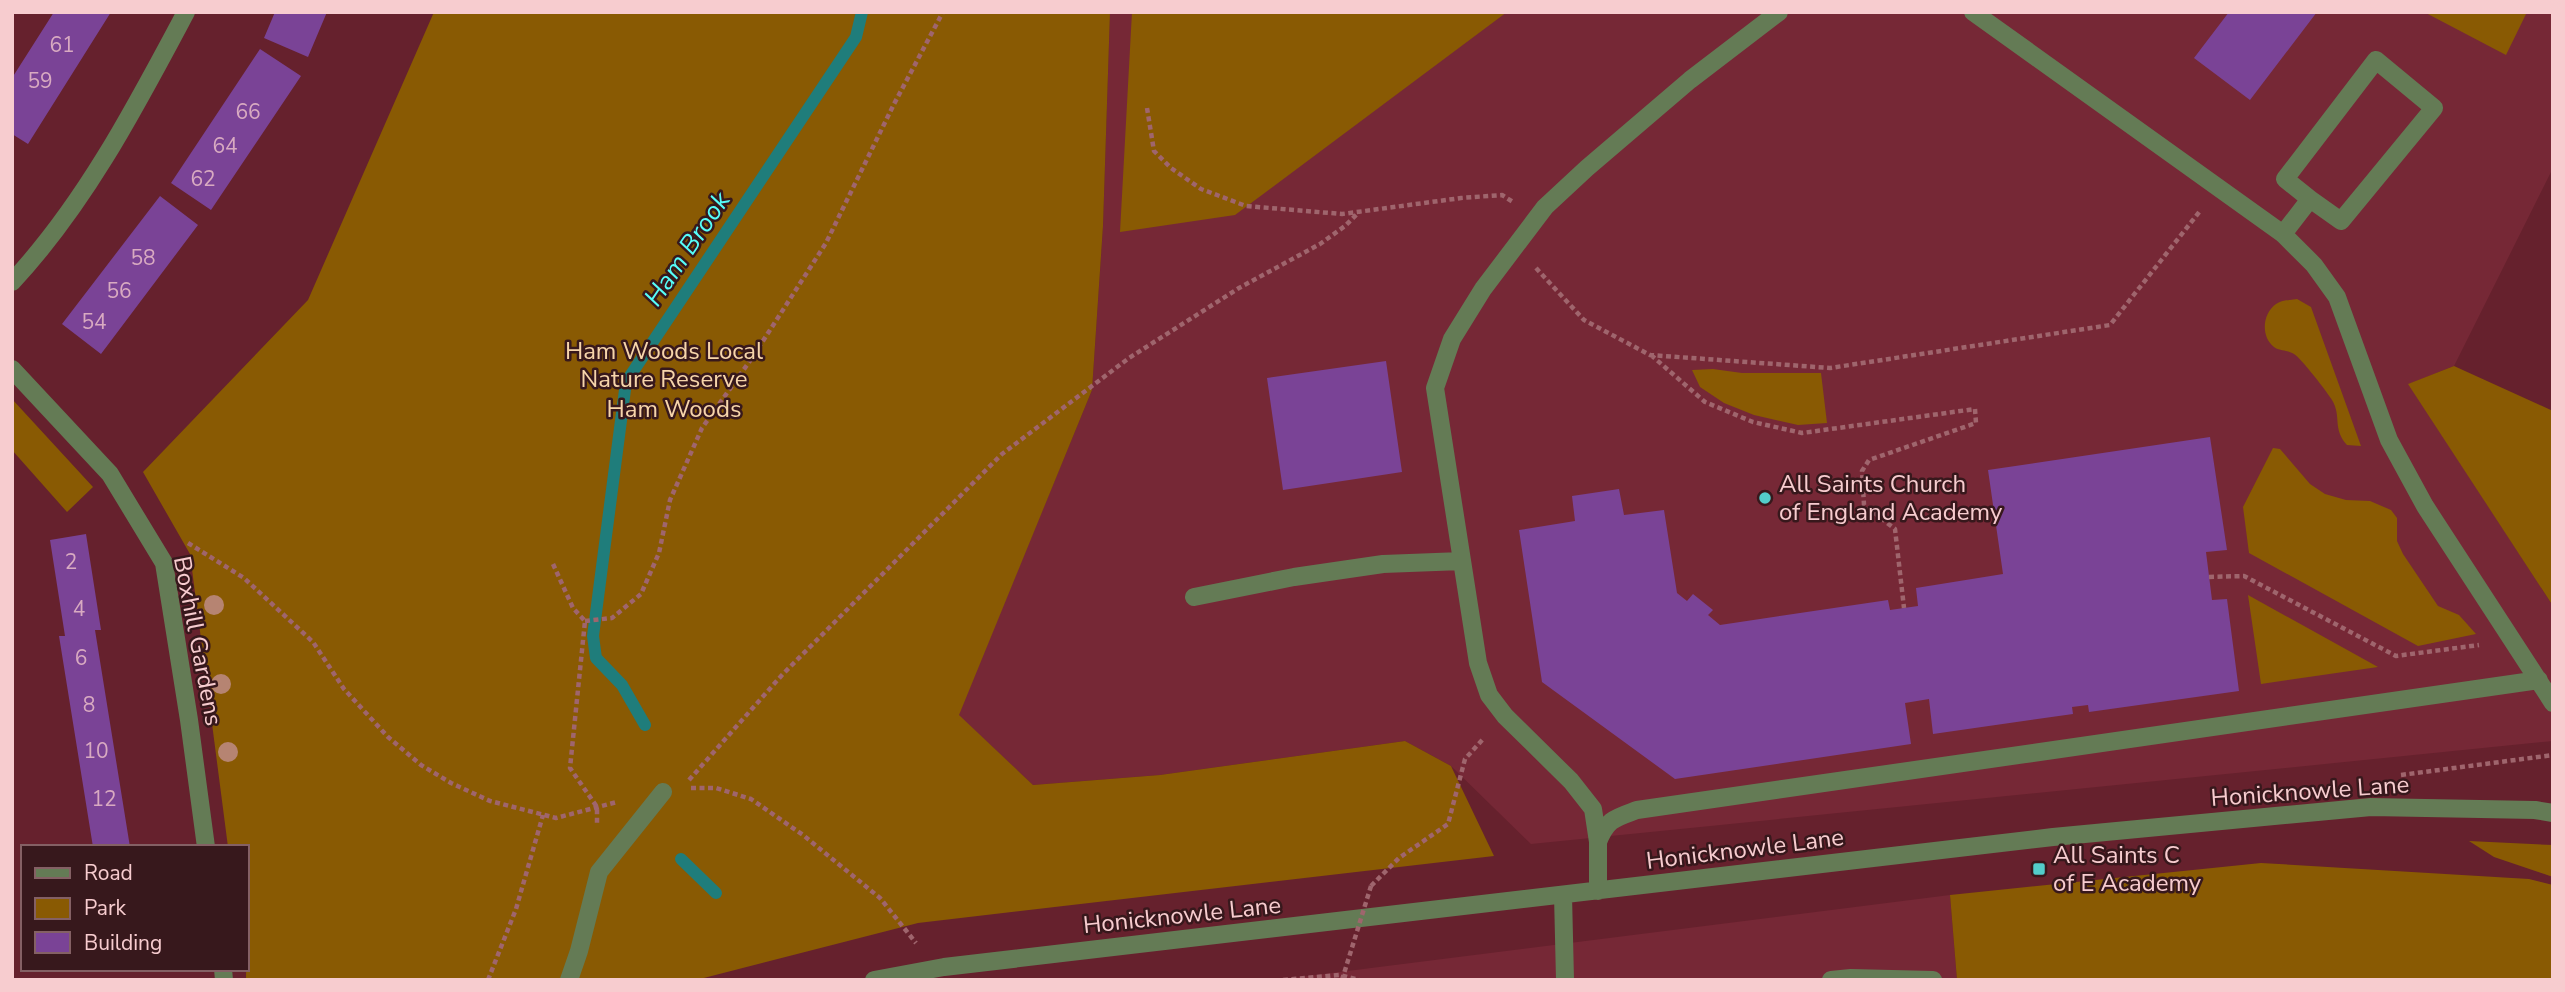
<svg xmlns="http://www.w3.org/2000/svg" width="2565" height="992" viewBox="0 0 2565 992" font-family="'Nunito Sans',sans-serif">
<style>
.built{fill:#762836}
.green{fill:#895a03}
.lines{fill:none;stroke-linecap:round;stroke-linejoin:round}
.stream{stroke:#1f7d7b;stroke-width:12}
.building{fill:#7a4396}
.path{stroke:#9f656d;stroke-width:4.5;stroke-dasharray:5 3.5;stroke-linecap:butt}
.minor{stroke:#647b55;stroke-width:18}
.path-bridge{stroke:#9f656d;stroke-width:4.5;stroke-dasharray:5 3.5;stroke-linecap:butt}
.tree{fill:#b68472}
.poi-dot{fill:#53cdca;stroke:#37181c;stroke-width:2.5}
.labels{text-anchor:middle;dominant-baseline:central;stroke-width:5;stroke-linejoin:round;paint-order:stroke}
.number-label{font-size:21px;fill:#d8aac1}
.park-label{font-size:24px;fill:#f7d5aa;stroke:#37181c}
.poi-label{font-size:24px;fill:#f7cccf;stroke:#37181c;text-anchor:start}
.street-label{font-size:24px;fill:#f7cccf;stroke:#37181c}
.water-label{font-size:26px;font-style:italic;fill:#56fdf9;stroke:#37181c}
</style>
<rect width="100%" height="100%" fill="#66212d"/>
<!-- built -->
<path class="built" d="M1110,12H2553V168L2454,366L2409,384L2553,606V741L1531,844L1451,766L1405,741L1160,775L1033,785L958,715L1092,390L1103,226Z
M1950,895L1957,980H1276Z"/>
<!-- green -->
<path class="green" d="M434,12H1110L1103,226L1092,390L959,715L1033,785L1160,775L1405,741L1451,766L1494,856L918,923L696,980H246L247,847H228L190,554L143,472L308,300Z
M1132,12H1507L1235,215L1120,232Z
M2424,12H2527L2506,55Z
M2297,299L2311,307L2361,446L2347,445C2332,428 2342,417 2332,400C2328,393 2300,357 2294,354C2288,350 2279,351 2274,347C2260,336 2263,313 2276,304C2282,300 2290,300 2297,299Z
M2454,366L2553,411V606L2408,384Z
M1713,369L1742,373H1821L1827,423L1798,425L1754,415L1724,403L1700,387L1692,370Z
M12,399L93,487L67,512L12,450Z
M2273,448L2280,449L2310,484L2325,494L2346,500L2370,501L2391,510L2397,518V541L2403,554L2438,606L2459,615L2476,634L2418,646L2249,553L2243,507Z
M2248,595L2378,667L2261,684Z
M2469,841L2553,845V877L2494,857Z
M2261,863L2529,879L2553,885V980H1957L1950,895Z"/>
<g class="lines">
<!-- stream -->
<path class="stream" d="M645,725L622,685L596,658L593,636L626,382L856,37L862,12
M681,859L716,893"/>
</g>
<!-- building -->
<path class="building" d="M54,12H111L28,144L12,134V78Z
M275,12H327L308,57L264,38Z
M2229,12H2317L2250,100L2194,58Z
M260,49L301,76L211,210L171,183Z
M160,196L198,225L101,354L62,324Z
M1386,361L1402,472L1283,490L1267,378Z
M2210,437L2227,550L2206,552L2212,600L2227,599L2239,691L2089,712L2088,705L2072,707L2073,714L1933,734L1929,699L1905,703L1911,744L1675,779L1542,682L1519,530L1575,521L1572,496L1619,489L1624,515L1664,510L1677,593L1687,601L1693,594L1713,610L1708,615L1720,625L1888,600L1890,610L1918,606L1916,588L2003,574L1988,470Z
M86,534L101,630H95L130,847H93L59,636H65L50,540Z"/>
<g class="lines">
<!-- path -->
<path class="path" d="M1147,108L1154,151L1171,168L1201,189L1246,206L1342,214L1461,198L1502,195L1513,202
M1536,268L1584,320L1650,355L1830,368L2110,325L2200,211
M1651,355L1705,402L1753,422L1802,433L1975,409L1976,423L1869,460L1862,471L1864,505L1895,529L1904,608
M188,543L244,578L313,642L344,689L388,737L421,765L451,783L490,801L556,818L617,802
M553,564L573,608L585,621L570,768L597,807V825
M2209,577L2244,576L2396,656L2479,645
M585,621L612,618L641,594L659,553L670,500L702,428L752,358L826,243L894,104L943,12
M2401,775L2553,755
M689,780L782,675L1002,454L1129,358L1239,288L1320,244L1345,226L1359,212
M691,788H716L751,799L803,835L880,898L916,943
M1371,886L1399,858L1448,824L1465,759L1484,738
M488,980L516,909L543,815
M1283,980L1340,975L1359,980"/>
<!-- minor -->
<path class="minor" d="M1973,12L2283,234L2314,265L2337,297L2389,440L2425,506L2553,703
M2283,234L2310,199L2285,179L2376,60L2434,108L2341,221L2310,199
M12,282C85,204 136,106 186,12
M12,369L110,474L164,563L189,720L206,847
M1194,597L1294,577L1383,564L1462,561
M1598,842C1607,819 1615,818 1637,810L2539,680
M1598,891V842L1593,809L1571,781L1505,716L1489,695L1478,663L1435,388L1452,339L1483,289L1545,207L1587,168L1690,80L1779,12
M1563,895L1565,980
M223,969L224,980
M569,980L579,951L599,872L663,792
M874,980L944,967L2053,837L2371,807L2535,810L2553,813
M1831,980L1851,978L1933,980"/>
<!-- path-bridge -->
<path class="path-bridge" d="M1342,980L1371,886"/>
</g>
<!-- trees -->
<g class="tree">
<circle cx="214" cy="605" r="10"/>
<circle cx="221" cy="684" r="10"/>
<circle cx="228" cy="752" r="10"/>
</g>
<!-- markers -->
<g class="poi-dot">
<circle cx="1765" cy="498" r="7"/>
<rect x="2032" y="862" width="14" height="14" rx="3.5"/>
</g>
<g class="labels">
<!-- number labels -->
<g class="number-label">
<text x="62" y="45">61</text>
<text x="40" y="81">59</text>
<text x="248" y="112">66</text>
<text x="225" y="146">64</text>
<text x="203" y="179">62</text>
<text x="143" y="258">58</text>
<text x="119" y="291">56</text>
<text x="94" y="322">54</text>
<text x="71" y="562">2</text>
<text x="79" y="609">4</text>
<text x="81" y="658">6</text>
<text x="89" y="705">8</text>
<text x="96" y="751">10</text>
<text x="104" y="799">12</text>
</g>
<!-- park labels -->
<g class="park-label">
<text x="664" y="351">Ham Woods Local<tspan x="664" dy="28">Nature Reserve</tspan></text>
<text x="674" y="409">Ham Woods</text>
</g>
<!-- poi labels -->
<g class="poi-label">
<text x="1779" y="484">All Saints Church<tspan x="1779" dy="28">of England Academy</tspan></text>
<text x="2053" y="855">All Saints C<tspan x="2053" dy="28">of E Academy</tspan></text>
</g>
<!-- street labels -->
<g class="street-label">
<text transform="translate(198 641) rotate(79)">Boxhill Gardens</text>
<text transform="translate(2310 791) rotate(-4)">Honicknowle Lane</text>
<text transform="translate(1745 849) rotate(-7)">Honicknowle Lane</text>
<text transform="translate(1182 915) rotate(-6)">Honicknowle Lane</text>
</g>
<!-- water labels -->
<g class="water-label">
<text transform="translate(687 249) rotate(-56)">Ham Brook</text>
</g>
</g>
<!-- border -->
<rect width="2565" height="992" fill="none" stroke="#f7cccf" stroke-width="28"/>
<!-- legend -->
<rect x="21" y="845" width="228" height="126" fill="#37181c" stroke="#846064" stroke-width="2"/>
<rect x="35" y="868" width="35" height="10" fill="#647b55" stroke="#846064" stroke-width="2"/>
<text x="84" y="880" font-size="21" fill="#f7cccf">Road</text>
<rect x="35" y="898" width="35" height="21" fill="#895a03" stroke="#846064" stroke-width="2"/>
<text x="84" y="915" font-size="21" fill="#f7cccf">Park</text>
<rect x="35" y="932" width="35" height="21" fill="#7a4396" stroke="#846064" stroke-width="2"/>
<text x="84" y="950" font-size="21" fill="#f7cccf">Building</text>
</svg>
